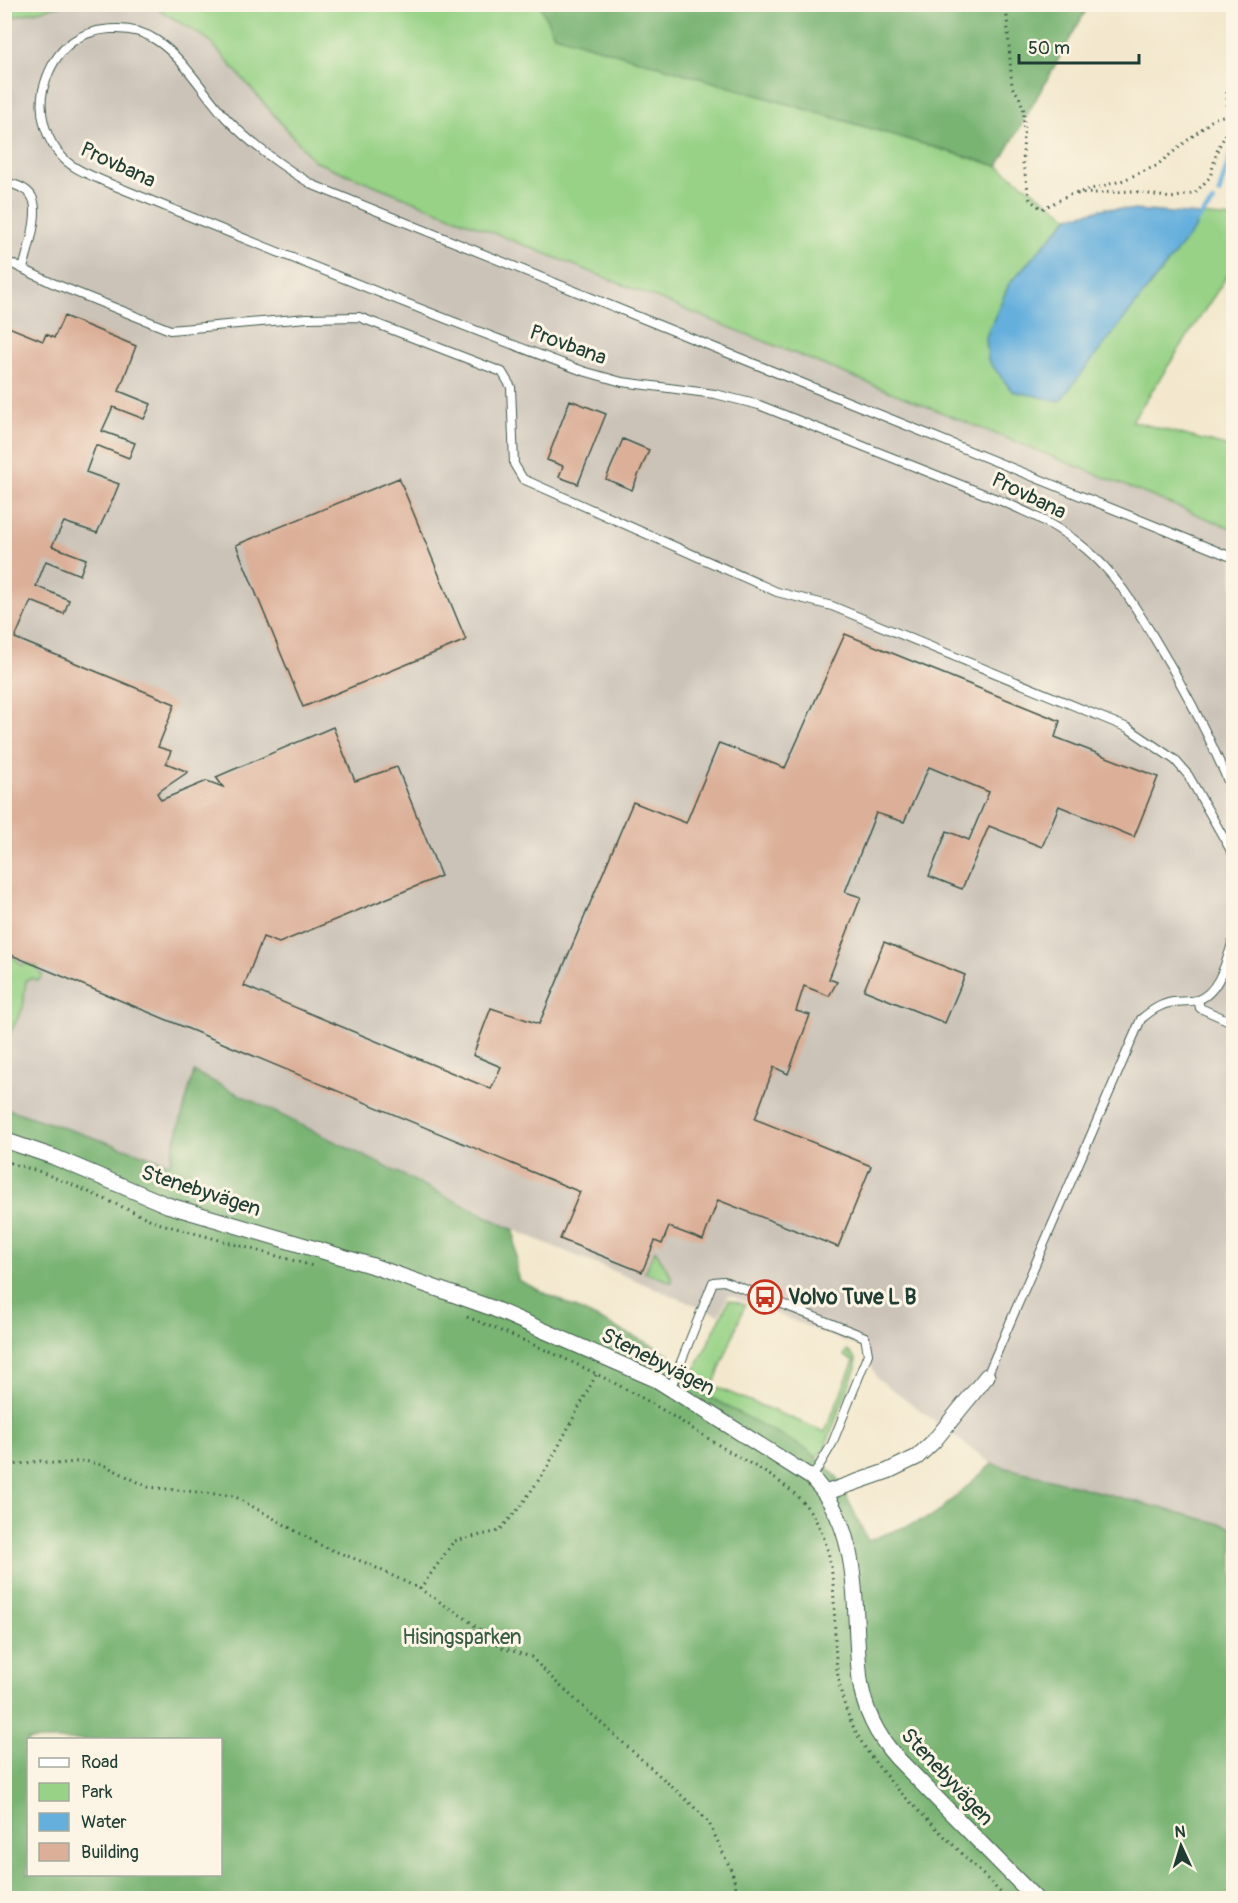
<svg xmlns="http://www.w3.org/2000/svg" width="1238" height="1903" viewBox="0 0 1238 1903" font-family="Pangolin,sans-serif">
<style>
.industrial{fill:#cbc3b8}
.green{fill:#97d286;stroke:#5b885d;stroke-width:1.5}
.forest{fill:#79b473;stroke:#4c7854;stroke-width:1.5;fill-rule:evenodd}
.water{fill:#65afdd;stroke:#427688;stroke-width:1.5}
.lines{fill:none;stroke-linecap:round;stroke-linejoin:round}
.stream{stroke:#65afdd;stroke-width:4.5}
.building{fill:#dbaf98}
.service-casing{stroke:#3f574b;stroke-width:10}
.minor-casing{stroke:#3f574b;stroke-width:17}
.path{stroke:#3f574b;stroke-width:3;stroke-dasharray:1.5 4.5;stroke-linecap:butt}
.service{stroke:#fff;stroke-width:8}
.minor{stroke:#fff;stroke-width:15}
.labels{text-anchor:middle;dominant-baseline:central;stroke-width:6;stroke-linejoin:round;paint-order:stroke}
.street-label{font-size:21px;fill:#1f3d34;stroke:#fcf5e5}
.poi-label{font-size:21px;font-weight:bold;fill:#1f3d34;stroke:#fcf5e5;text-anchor:start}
.park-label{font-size:21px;fill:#375b44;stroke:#fcf5e5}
</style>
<rect width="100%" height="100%" fill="#fcf5e5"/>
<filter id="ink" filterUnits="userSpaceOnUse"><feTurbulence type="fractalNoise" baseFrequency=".0167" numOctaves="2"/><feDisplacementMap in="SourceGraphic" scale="12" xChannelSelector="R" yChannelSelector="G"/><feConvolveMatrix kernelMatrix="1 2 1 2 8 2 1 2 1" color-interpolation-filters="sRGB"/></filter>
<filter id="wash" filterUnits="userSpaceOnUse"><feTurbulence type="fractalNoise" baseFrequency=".008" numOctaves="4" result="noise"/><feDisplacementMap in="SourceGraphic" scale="24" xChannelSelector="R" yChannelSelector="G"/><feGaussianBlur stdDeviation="1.35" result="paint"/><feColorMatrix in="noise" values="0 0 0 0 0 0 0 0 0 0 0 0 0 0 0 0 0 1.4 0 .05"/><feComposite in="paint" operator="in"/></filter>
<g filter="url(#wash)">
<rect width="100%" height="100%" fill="#f3e8cd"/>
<!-- industrial -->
<path class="industrial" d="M62,5H151L209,40L314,161L1233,529V1527L992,1464L877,1378L864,1349L729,1295L719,1315L514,1230L194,1072L169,1163L5,1108V19Z"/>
<!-- green -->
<path class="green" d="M5,4H62V5L5,19Z
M151,5H540L554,35L998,166L1069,217L1009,284L1196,227L1199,215L1233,218V267L1132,421L1233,448V529L314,161L209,40Z
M5,954L16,959L21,965L28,964L38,967L37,970L43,975L38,981L31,978L26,980L23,1008L5,1043Z
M655,1250L671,1276L672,1282L645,1272Z
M729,1300L745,1305L713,1386L825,1432L854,1361L844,1356L847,1350L856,1359V1367L828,1440L823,1452L815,1457L702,1395C695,1387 692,1380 695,1370Z"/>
<!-- forest -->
<path class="forest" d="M540,5H1089L998,166L554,35Z
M194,1072L514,1230L518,1280L668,1353L702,1393L808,1450L837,1477L868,1541L935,1515L992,1464L1233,1527V1898H5V1108L169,1163ZM28,1740H220V1874H28Z"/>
<!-- water -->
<path class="water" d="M1106,208L1199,215L1196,227L1060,401L1012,391L988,360L986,337L1009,284L1069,217Z"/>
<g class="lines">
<!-- stream -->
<path class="stream" d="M1219,193L1232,149
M1197,221L1213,202"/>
</g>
<g id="blocks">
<!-- building -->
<path class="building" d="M64,316L136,346L119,391L151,404L144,419L113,407L102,431L135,443L129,458L96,445L86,472L119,484L113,499L97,533L64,522L52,546L86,559L80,575L46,561L36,586L69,600L64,614L31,601L15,638L175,704L158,747L171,751L166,763L188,772L157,793L161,800L207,781L223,787L216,777L333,727L355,781L397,767L441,876L279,943L263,937L244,986L491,1089L501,1067L473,1055L491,1008L539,1024L633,802L686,823L719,743L785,768L845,634L1060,721L1055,737L1158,777L1134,837L1059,806L1042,847L989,826L962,889L929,876L947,831L969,840L989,792L929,767L904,822L876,813L845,892L861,897L829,979L837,982L829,996L804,986L796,1011L810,1015L788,1074L774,1067L755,1119L871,1166L838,1247L718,1200L703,1240L669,1227L662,1244L655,1241L642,1272L560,1239L580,1192L4,952V325L43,341L46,334L54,338Z
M570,400L606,414L578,484L559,477L563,466L547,460Z
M623,439L649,450L632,490L606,479Z
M399,478L466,640L303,707L236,545Z
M884,942L965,975L945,1023L864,990Z"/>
</g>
</g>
<g filter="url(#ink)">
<use href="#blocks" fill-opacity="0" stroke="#3f574b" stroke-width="1.5"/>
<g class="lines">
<defs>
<path id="service" d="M4,181C13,184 24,187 30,194C43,208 27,252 23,269
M4,260L50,282L170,330L307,318L359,317L502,372L511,387L514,464L523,479L777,592L832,606L1128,728L1175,760L1188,775L1234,856
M1234,558L313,185C281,166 252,145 226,118C203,93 185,59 156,40C131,23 89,26 67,46C55,57 47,74 43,90C38,114 46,141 64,159C75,170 93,176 108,183C137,195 166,207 196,219C324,271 453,323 583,371L622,382L715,394L759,405L999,500C1030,513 1060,527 1086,549C1115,573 1134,605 1153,636C1186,690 1211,738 1234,796
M1198,1000L1200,1008L1234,1023
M987,1376L1141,1019C1151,1011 1160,1004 1173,1002C1181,1001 1189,1002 1197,1000C1220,993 1227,958 1234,938
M671,1387L713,1282L724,1281L865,1337L868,1354L832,1444L812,1478"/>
<path id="minor" d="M4,1140L54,1157L167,1205L373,1266L492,1308L657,1380L812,1478C864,1532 852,1610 860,1680C864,1709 877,1736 897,1758L1035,1898
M825,1493L888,1471L917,1457L934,1441L987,1376"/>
</defs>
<!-- service casing -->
<use href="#service" class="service-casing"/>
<!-- minor casing -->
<use href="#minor" class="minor-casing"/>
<!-- path -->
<path class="path" d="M1006,4L1012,87L1019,96L1024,111L1023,164L1030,200L1042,209L1069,195L1121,181L1156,166L1215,118L1234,113
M1077,194L1133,191L1171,198L1195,193L1210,177L1218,148L1225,136L1228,123L1227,92L1234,45
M4,1161L41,1172L73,1185L158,1223L313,1266
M467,1317C532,1343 596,1371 656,1406C681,1421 705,1437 730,1452C759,1469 793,1485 812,1514C846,1566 827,1634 841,1692C855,1752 900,1792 942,1834C964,1855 985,1877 1006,1898
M4,1466L41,1461L56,1464L85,1461L106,1466L148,1487L234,1496L324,1547L366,1563L420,1589L465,1618L503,1648L531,1657L557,1683L691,1804L709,1823L732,1872L739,1898
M420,1589L454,1541L499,1531L520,1507L547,1468L596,1375"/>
<!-- service -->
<use href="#service" class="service"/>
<!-- minor -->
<use href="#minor" class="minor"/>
</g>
</g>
<!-- icons -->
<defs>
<symbol id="bus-ring" viewBox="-11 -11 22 22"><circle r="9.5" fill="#fcf5e5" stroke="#c8321e" stroke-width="1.5"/><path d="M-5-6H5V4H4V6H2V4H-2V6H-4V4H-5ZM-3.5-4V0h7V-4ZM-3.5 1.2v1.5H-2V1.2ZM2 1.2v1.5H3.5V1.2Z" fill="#c8321e"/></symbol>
</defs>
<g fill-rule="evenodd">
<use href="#bus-ring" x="746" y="1278" width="38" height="38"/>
</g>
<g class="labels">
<!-- street labels -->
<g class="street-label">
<text transform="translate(118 165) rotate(25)">Provbana</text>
<text transform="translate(568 345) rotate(20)">Provbana</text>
<text transform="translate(1029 496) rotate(26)">Provbana</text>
<text transform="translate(201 1191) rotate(18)">Stenebyvägen</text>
<text transform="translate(658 1362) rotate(27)">Stenebyvägen</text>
<text transform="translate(947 1777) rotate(47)">Stenebyvägen</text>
</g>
<!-- poi labels -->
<g class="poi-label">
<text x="788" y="1297">Volvo Tuve L B</text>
</g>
<!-- park labels -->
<g class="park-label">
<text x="462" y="1637">Hisingsparken</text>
</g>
</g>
<!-- margin -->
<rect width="1238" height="1903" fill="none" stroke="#fcf5e5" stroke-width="24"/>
<!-- legend -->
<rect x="27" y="1738" width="195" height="138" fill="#fcf5e5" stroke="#a4ab9e" stroke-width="1.5"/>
<rect x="39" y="1758" width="30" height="9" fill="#ffffff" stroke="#a4ab9e" stroke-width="1.5"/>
<text x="81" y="1768" font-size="18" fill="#1f3d34">Road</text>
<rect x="39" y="1783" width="30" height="18" fill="#97d286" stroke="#a4ab9e" stroke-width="1.5"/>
<text x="81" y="1798" font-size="18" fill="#1f3d34">Park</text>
<rect x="39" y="1813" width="30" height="18" fill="#65afdd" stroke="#a4ab9e" stroke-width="1.5"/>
<text x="81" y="1828" font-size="18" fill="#1f3d34">Water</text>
<rect x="39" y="1843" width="30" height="18" fill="#dbaf98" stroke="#a4ab9e" stroke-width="1.5"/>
<text x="81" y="1858" font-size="18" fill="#1f3d34">Building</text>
<!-- north arrow -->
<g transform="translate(1181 1846) rotate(356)" stroke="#fcf5e5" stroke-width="4.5" paint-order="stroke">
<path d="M0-4.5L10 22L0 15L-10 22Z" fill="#1f3d34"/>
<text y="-9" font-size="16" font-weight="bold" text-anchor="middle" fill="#1f3d34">N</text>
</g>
<!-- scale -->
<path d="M1019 54v9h120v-9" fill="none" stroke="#1f3d34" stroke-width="3"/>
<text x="1028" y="54" font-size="18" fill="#1f3d34" stroke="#fcf5e5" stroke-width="4.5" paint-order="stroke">50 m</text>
</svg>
